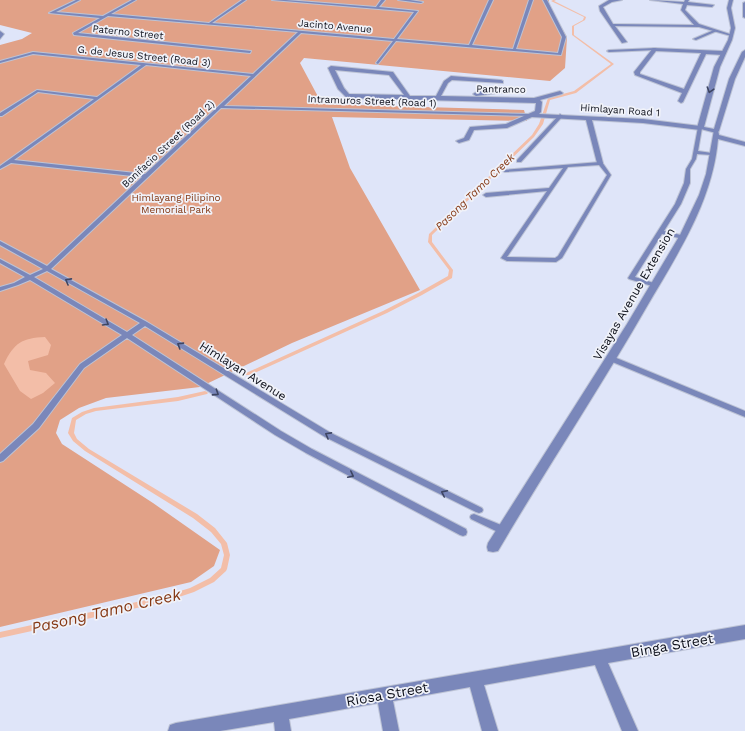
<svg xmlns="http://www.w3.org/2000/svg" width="745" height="731" viewBox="0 0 745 731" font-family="'Work Sans',sans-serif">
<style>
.green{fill:#e1a187}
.water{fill:#f3bea8}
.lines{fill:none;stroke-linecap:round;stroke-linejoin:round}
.stream{fill:#f3bea8;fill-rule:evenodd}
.service-casing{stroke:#bdc3d5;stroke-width:2}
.pedestrian-casing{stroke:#bdc3d5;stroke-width:2}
.minor-casing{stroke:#bdc3d5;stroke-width:2}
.tertiary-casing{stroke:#bdc3d5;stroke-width:2}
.service{fill:#7a87ba;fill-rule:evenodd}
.pedestrian{fill:#7a87ba;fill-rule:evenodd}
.minor{fill:#7a87ba;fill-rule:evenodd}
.tertiary{fill:#7a87ba;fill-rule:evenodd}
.oneway{stroke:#3d4562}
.labels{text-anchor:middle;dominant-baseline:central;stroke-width:3.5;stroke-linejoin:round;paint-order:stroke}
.far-street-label{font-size:10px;fill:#0c0f1a;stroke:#f0f2f9}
.far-park-label{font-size:10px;fill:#813510;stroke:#f0f2f9}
.far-water-label{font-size:11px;font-style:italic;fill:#853814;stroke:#f0f2f9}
.street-label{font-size:12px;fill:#0c0f1a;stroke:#f0f2f9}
.near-street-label{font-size:14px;fill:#0c0f1a;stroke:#f0f2f9}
.near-water-label{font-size:16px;font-style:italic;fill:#853814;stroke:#f0f2f9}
</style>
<rect width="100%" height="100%" fill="#dfe5f9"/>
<!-- green -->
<path class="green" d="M0,0H549V6L567,37L565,68L550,81L304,58L300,63L322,104L524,110L527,121L332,117L350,168L420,290L292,343L200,387L106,398L79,408L60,420L56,433L62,444L153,503L220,550L214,566L191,582L0,627V45L22,39L32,33L0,25Z"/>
<!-- water -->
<path class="water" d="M45,337L51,345L48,355L28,361L30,370L46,373L55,383L43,393L31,399L20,391L4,364C14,343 22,338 45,337Z"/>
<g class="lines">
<!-- stream -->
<path class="stream" d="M553,0H556L554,1L586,17L585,20L574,26V35L614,64L576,93L550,100L543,124L534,137L432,235V242L453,270L452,278L422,295L387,313L250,375H246L245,374L246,373L383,311L418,293L448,276L449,270L428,242L429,234L532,135L539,124L548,98L574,91L611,64L572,35V26L583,20L584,17L551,1Z
M205,391L207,392L208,393L207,394L178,401L96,411L86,414L76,420L74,433L77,439L89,449L197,514L215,528L227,543L230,555L227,569L226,571L214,582L194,592L164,602L0,638V632L164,596L190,588L210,578L221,568L224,555L221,544L211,532L193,518L85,451L73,441L68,433L72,418L82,412L94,408L178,397Z"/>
<defs>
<path id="service" d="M76,0H80L56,12L103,16L132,0H136L111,14L209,23L242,0H246L212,23L394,39L414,12L272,0H286L376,7L381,0H385L379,7L418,11L397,39L469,45L489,0H493L472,45L513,49L529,0H533L516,49L558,53L562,37L543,0H547L566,37L561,55L396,41L378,64L376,63L393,41L301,33L224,106L530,114H532V116L221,108L51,269L147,322L331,433L482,508L483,510L482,512L479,513L476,512L325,437L145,326L132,335L281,431L312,449L466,529L467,532L466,535L463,536L460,535L306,453L275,435L127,338L84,368L39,428L3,461L0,462V454L33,424L80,364L122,335L30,280L18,285L0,291V287L14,283L25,277L0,263V259L30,275L43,269L0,245V241L47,266L142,177L11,163L0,169V166L94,99L38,92L2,116H0V113L37,90L97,97L141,65L33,54L0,63V61L33,52L253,74L298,32L108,16L78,33L251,51L250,53L74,35L73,33L100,18L49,13ZM146,65L251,76L145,174L14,160ZM47,271L140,323L127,332L34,277Z
M398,0H410L423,2L421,3Z
M714,30L717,31L696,40L693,39Z
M656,48L655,50L609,52L607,51L609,50Z
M698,127L702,128L698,151L712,153L714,154L712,155L697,154L696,159L690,169V183L681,204L664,231L685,236L686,237L683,239L662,234L635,277L657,284L658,285L657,286L655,287L629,279L628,278L675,204L684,183L686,169L692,159Z
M600,162H602L611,175L562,258L556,262L507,261L501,258L547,191L486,197L483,195L486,193L549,188L563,168L505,172L503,171V170ZM599,165L607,175L558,256L555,258L507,257L568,167Z
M610,357H614L745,411V417L610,361L609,359Z
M474,514L506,527L507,530L506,533L503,534L500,533L471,519L470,517L471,515Z"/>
<path id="pedestrian" d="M560,114L563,116L562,117L521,162H517V160Z"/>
<path id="minor" d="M609,0H622L612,2L603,7L613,24L694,25L681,10L683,4L650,0L684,2L685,0H689L688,2L714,5L712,7L687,5L685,10L699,24L733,35L731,36L699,27L615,26L627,42L622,43L600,11L599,6Z
M0,31L4,34L0,39Z
M653,48L723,51L726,53L723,55L706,54L683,102L681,103L678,101L682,93L635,75L634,72ZM656,51L701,53L684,89L640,74V72Z
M331,66L393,72L410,96H436L444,81L451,76L501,80L503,81V83L452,80L448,83L441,96L534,98L560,91L563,93L562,94L540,100L542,102L541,112L539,114L643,119L700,126L703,128L700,130L643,123L592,120L603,163L600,165L597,163L586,120L532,117L507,128L474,130L469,140L459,143L456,141L464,138L470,127L506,124L535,111L536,103L347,98L338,89L328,68ZM335,70L389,75L404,95L349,94L344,88Z
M509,88L512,90L511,91L476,96L473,94L476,92Z
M714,130H718L719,135L745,142V146L718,139C713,201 677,255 646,308C599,390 546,469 498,551L493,552L488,551L487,547L488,543L627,324L680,235L699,195L706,174Z
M745,625V639L608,663L638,731H622L595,665L484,685L498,731H482L470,687L393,701L399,731H383L378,703L289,719L291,731H275L274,722L220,731H168L170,725L176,723Z"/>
<path id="tertiary" d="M729,0H733L731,8L735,28L732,40L720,67L704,127L714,129L729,79L742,52L745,50V57L735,79L719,131L716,133L697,128L714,67L728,40L731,28L727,8Z
M745,2V18L743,17V3Z"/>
</defs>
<!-- service casing -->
<use href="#service" class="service-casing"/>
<!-- pedestrian casing -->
<use href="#pedestrian" class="pedestrian-casing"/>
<!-- minor casing -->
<use href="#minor" class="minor-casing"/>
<!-- tertiary casing -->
<use href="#tertiary" class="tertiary-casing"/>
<!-- service -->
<use href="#service" class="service"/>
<!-- pedestrian -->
<use href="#pedestrian" class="pedestrian"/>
<!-- minor -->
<use href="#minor" class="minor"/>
<!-- tertiary -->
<use href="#tertiary" class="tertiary"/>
</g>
<!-- one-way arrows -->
<defs><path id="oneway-chevron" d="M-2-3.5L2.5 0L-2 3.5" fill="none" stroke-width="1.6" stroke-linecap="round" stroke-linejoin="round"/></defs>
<g class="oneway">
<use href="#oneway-chevron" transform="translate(710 90) rotate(107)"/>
<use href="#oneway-chevron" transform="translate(68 281) rotate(-151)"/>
<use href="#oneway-chevron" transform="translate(106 323) rotate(31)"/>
<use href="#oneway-chevron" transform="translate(180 345) rotate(-148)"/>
<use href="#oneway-chevron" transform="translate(216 393) rotate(33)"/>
<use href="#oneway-chevron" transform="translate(328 435) rotate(-151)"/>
<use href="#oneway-chevron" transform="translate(351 475) rotate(27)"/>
<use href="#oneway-chevron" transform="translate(444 493) rotate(-154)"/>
</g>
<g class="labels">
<!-- far-street labels -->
<g class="far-street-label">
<text transform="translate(335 26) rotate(5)">Jacinto Avenue</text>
<text transform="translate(128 32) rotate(6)">Paterno Street</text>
<text transform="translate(144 56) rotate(6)">G. de Jesus Street (Road 3)</text>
<text transform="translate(501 89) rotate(1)">Pantranco</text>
<text transform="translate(372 101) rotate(2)">Intramuros Street (Road 1)</text>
<text transform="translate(620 110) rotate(4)">Himlayan Road 1</text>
<text transform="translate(168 144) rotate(-43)">Bonifacio Street (Road 2)</text>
</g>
<!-- far-park labels -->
<g class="far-park-label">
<text x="176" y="197">Himlayang Pilipino<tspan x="176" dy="12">Memorial Park</tspan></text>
</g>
<!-- far-water labels -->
<g class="far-water-label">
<text transform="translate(475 192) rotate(-44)">Pasong Tamo Creek</text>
</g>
<!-- street labels -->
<g class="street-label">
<text transform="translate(634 294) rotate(-60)">Visayas Avenue Extension</text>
<text transform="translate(243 371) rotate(32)">Himlayan Avenue</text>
</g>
<!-- near-street labels -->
<g class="near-street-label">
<text transform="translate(672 645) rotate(-10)">Binga Street</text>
<text transform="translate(387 694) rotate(-10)">Riosa Street</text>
</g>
<!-- near-water labels -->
<g class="near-water-label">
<text transform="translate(106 611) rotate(-13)">Pasong Tamo Creek</text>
</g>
</g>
</svg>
